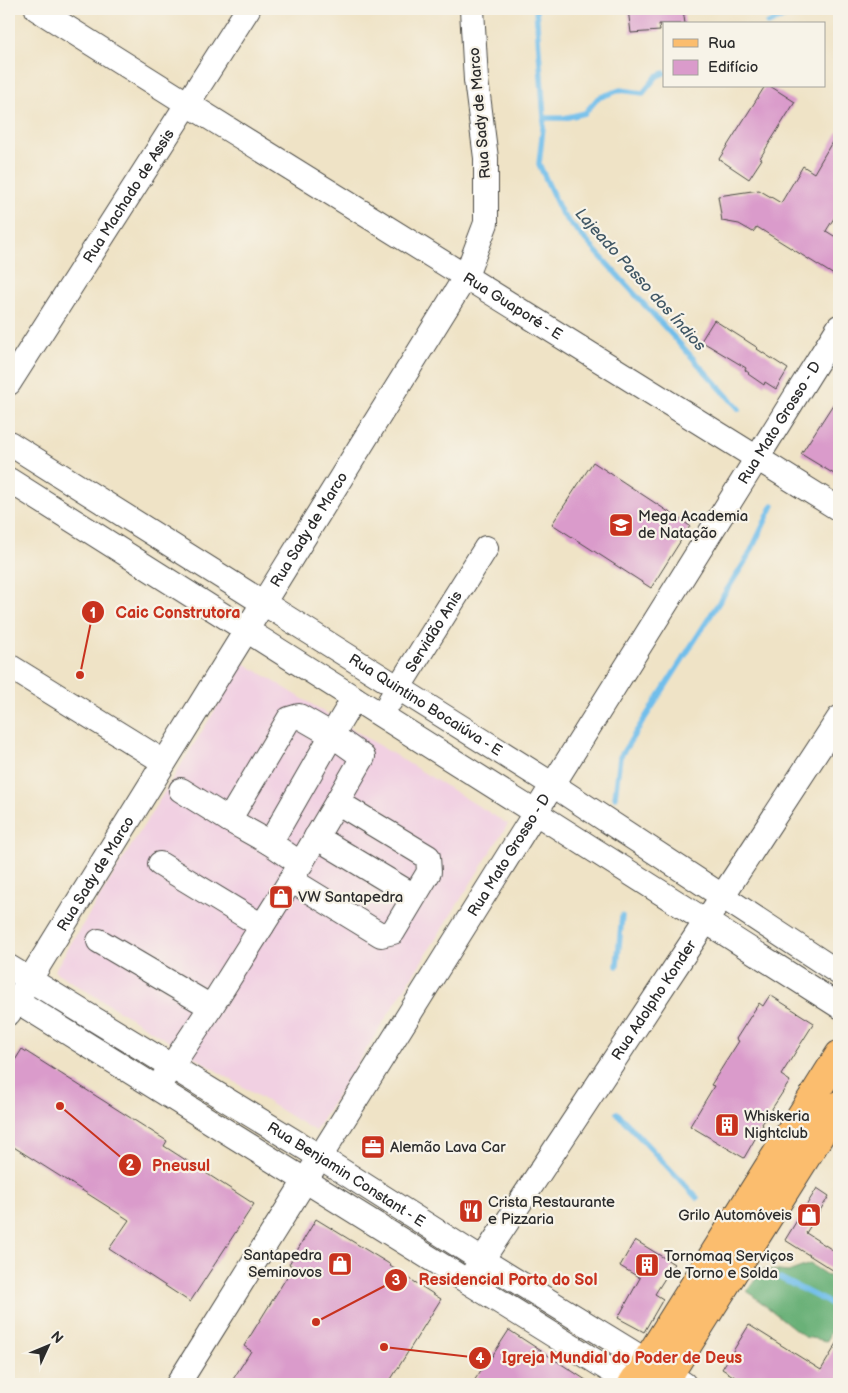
<svg xmlns="http://www.w3.org/2000/svg" width="848" height="1393" viewBox="0 0 848 1393" font-family="'Balsamiq Sans',sans-serif">
<style>
.built{fill:#f1d0e2}
.forest{fill:#6ab178;stroke:#4a6e52}
.lines{fill:none;stroke-linecap:round;stroke-linejoin:round}
.stream{stroke:#70beeb;stroke-width:5.5}
.building{fill:#da9bcb}
.minor-casing{stroke:#484742;stroke-width:26}
.major-casing{stroke:#484742;stroke-width:30}
.minor{stroke:#fff;stroke-width:24}
.major{stroke:#fbbd6e;stroke-width:28}
.labels{text-anchor:middle;dominant-baseline:central;stroke-width:4.5;stroke-linejoin:round;paint-order:stroke}
.street-label{font-size:15px;fill:#2b2b2b;stroke:#f7f3e8}
.poi-label{font-size:15px;fill:#2b2b2b;stroke:#f7f3e8;text-anchor:start}
.water-label{font-size:16px;font-style:italic;fill:#405765;stroke:#f7f3e8}
.leader{fill:none;stroke:#c8321e;stroke-width:2}
.callout-dot{fill:#c8321e;stroke:#f7f3e8;stroke-width:2}
.mark-label{font-size:15px;text-anchor:middle;font-weight:bold;fill:#fff}
.callout-label{font-size:16px;text-anchor:middle;font-weight:bold;fill:#c8321e;stroke:#f7f3e8;stroke-width:4.5;stroke-linejoin:round;paint-order:stroke}
</style>
<rect width="100%" height="100%" fill="#f7f3e8"/>
<filter id="ink" filterUnits="userSpaceOnUse"><feTurbulence type="fractalNoise" baseFrequency=".02" numOctaves="2"/><feDisplacementMap in="SourceGraphic" scale="10" xChannelSelector="R" yChannelSelector="G"/><feConvolveMatrix kernelMatrix="1 2 1 2 8 2 1 2 1" color-interpolation-filters="sRGB"/></filter>
<filter id="wash" filterUnits="userSpaceOnUse"><feTurbulence type="fractalNoise" baseFrequency=".0096" numOctaves="4" result="noise"/><feDisplacementMap in="SourceGraphic" scale="20" xChannelSelector="R" yChannelSelector="G"/><feGaussianBlur stdDeviation="1.12" result="paint"/><feColorMatrix in="noise" values="0 0 0 0 0 0 0 0 0 0 0 0 0 0 0 0 0 1.4 0 .05"/><feComposite in="paint" operator="in"/></filter>
<g filter="url(#wash)">
<rect width="100%" height="100%" fill="#efe3c6"/>
<!-- built -->
<path class="built" d="M244,663L508,824L315,1131L54,971Z"/>
<!-- forest -->
<path class="forest" d="M810,1264L839,1283V1309L827,1341L805,1337L747,1291L763,1269L788,1272Z"/>
<g class="lines">
<!-- stream -->
<path class="stream" d="M536,9L544,118L539,164L562,214L739,409
M768,24L800,9
M544,118H564L585,113L598,98L620,90L643,93L657,76L664,73
M615,797L620,757L748,557L773,505
M617,966L622,916
M617,1113L697,1198
M780,1278L839,1308"/>
</g>
<g id="blocks">
<!-- building -->
<path class="building" d="M628,9H683L685,24H659L660,31L631,33Z
M765,86H770L795,102L760,158L762,159L749,179L719,159Z
M839,130V210L826,231L839,239V267L834,275L757,227L753,232L739,224L722,221L718,196L759,190L781,203L803,166L814,173Z
M714,320L758,348L757,349L788,369L776,389L765,382L764,385L748,374L749,373L745,370L746,368L701,341Z
M839,395V477L801,454Z
M593,462L690,526L651,588L552,524Z
M770,995L814,1023L781,1075L790,1081L762,1124L763,1125L744,1158L690,1126L714,1086L711,1085L739,1041L736,1039L759,1003L763,1006Z
M22,1049L167,1141L164,1146L254,1204L190,1302L109,1249L129,1220L9,1144V1070Z
M817,1188L829,1196L806,1233L839,1254V1274L785,1240Z
M316,1219L391,1265L390,1266L441,1299L388,1384H230L251,1351L244,1346L293,1267L289,1264Z
M635,1240L674,1264L655,1294L663,1299L644,1332L618,1318L640,1278L620,1266Z
M749,1325L821,1370L839,1340V1384H746L722,1369Z
M509,1330L592,1384H472L484,1366L485,1367Z"/>
</g>
</g>
<g filter="url(#ink)">
<use href="#blocks" fill-opacity="0" stroke="#484742" stroke-width="1"/>
<g class="lines">
<defs>
<g id="minor">
<path id="s1" d="M37,9L188,104L839,509"/>
<path id="s2" d="M9,383L248,9"/>
<path id="s3" d="M9,443L553,785L839,973"/>
<path d="M9,480L536,813L839,1006"/>
<path d="M9,666L164,762"/>
<path id="s4" d="M390,701L486,548"/>
<path d="M181,790L229,820L289,719L299,716L332,735L354,698"/>
<path d="M337,802L428,857L429,872L393,932L381,935L291,880Z"/>
<path d="M229,820L270,843L301,864"/>
<path d="M316,837L414,896"/>
<path d="M270,843L332,735L363,757L337,802"/>
<path d="M160,864L262,926"/>
<path d="M99,941L211,1007L163,1079"/>
<path id="s5" d="M9,967L320,1157L482,1260L684,1384"/>
<path d="M9,996L632,1384"/>
<path d="M211,1007L291,880"/>
<path id="s6" d="M9,1013L466,276L486,223V158L476,80L472,9"/>
<path id="s7" d="M474,1272L706,921L839,718"/>
<path id="s8" d="M178,1384L839,327"/>
</g>
<path id="major" d="M632,1384L839,1055
M663,1384L839,1105"/>
</defs>
<!-- minor casing -->
<use href="#minor" class="minor-casing"/>
<!-- major casing -->
<use href="#major" class="major-casing"/>
<!-- minor -->
<use href="#minor" class="minor"/>
<!-- major -->
<use href="#major" class="major"/>
</g>
</g>
<!-- icons -->
<defs>
<symbol id="school-square" viewBox="-11 -11 22 22"><rect x="-9" y="-9" width="18" height="18" rx="4" fill="#c8321e" stroke="#f7f3e8"/><path d="M0-5L7-2L0 1L-7-2ZM-4 1L0 2.5L4 1V4Q0 6-4 4Z" fill="#fff"/></symbol>
<symbol id="shop-square" viewBox="-11 -11 22 22"><rect x="-9" y="-9" width="18" height="18" rx="4" fill="#c8321e" stroke="#f7f3e8"/><path d="M-5-2.5h2.3a2.7 3.5 0 0 1 5.4 0H5L5.5 6h-11ZM-1.5-2.5h3a1.5 2.3 0 0 0-3 0Z" fill="#fff"/></symbol>
<symbol id="building-square" viewBox="-11 -11 22 22"><rect x="-9" y="-9" width="18" height="18" rx="4" fill="#c8321e" stroke="#f7f3e8"/><path d="M-4-6H4V6H1V3H-1V6H-4ZM-2.5-4.3h1.7v1.8h-1.7ZM.8-4.3h1.7v1.8H.8ZM-2.5-1h1.7V.8h-1.7ZM.8-1h1.7V.8H.8Z" fill="#fff"/></symbol>
<symbol id="office-square" viewBox="-11 -11 22 22"><rect x="-9" y="-9" width="18" height="18" rx="4" fill="#c8321e" stroke="#f7f3e8"/><path d="M-6-3h4V-5.5h4V-3h4V5H-6ZM-1-4.5V-3h2v-1.5ZM-6 0V1H6V0Z" fill="#fff"/></symbol>
<symbol id="restaurant-square" viewBox="-11 -11 22 22"><rect x="-9" y="-9" width="18" height="18" rx="4" fill="#c8321e" stroke="#f7f3e8"/><path d="M-5-6h1v4h1v-4h1v4h1v-4h1v5L-1.5 .5V6h-2V.5L-5-1ZM5-6V6H3V1.5H1.5Q1.5-4 5-6Z" fill="#fff"/></symbol>
</defs>
<g fill-rule="evenodd">
<use href="#school-square" x="607" y="511" width="28" height="28"/>
<use href="#shop-square" x="267" y="883" width="28" height="28"/>
<use href="#building-square" x="713" y="1111" width="28" height="28"/>
<use href="#office-square" x="359" y="1133" width="28" height="28"/>
<use href="#restaurant-square" x="457" y="1197" width="28" height="28"/>
<use href="#shop-square" x="795" y="1201" width="28" height="28"/>
<use href="#shop-square" x="326" y="1250" width="28" height="28"/>
<use href="#building-square" x="633" y="1251" width="28" height="28"/>
</g>
<g class="labels">
<!-- street labels -->
<g class="street-label">
<text transform="translate(480 113) rotate(-95)">Rua Sady de Marco</text>
<text stroke="none"><textPath href="#s2" startOffset="222">Rua Machado de Assis</textPath></text>
<text stroke="none"><textPath href="#s1" startOffset="561">Rua Guaporé - E</textPath></text>
<text stroke="none"><textPath href="#s8" startOffset="1134">Rua Mato Grosso - D</textPath></text>
<text stroke="none"><textPath href="#s6" startOffset="569">Rua Sady de Marco</textPath></text>
<text stroke="none"><textPath href="#s4" startOffset="82">Servidão Anis</textPath></text>
<text stroke="none"><textPath href="#s3" startOffset="492">Rua Quintino Bocaiúva - E</textPath></text>
<text stroke="none"><textPath href="#s8" startOffset="624">Rua Mato Grosso - D</textPath></text>
<text stroke="none"><textPath href="#s6" startOffset="164">Rua Sady de Marco</textPath></text>
<text stroke="none"><textPath href="#s7" startOffset="326">Rua Adolpho Konder</textPath></text>
<text stroke="none"><textPath href="#s5" startOffset="396">Rua Benjamin Constant - E</textPath></text>
</g>
<!-- poi labels -->
<g class="poi-label">
<text x="638" y="516">Mega Academia<tspan x="638" dy="17">de Natação</tspan></text>
<text x="298" y="897">VW Santapedra</text>
<text x="744" y="1116">Whiskeria<tspan x="744" dy="17">Nightclub</tspan></text>
<text x="390" y="1147">Alemão Lava Car</text>
<text x="488" y="1202">Crista Restaurante<tspan x="488" dy="17">e Pizzaria</tspan></text>
<text x="792" y="1215" text-anchor="end">Grilo Automóveis</text>
<text x="322" y="1255" text-anchor="end">Santapedra<tspan x="322" dy="17">Seminovos</tspan></text>
<text x="664" y="1256">Tornomaq Serviços<tspan x="664" dy="17">de Torno e Solda</tspan></text>
</g>
<!-- water labels -->
<g class="water-label">
<text transform="translate(640 280) rotate(48)">Lajeado Passo dos Índios</text>
</g>
</g>
<!-- callouts -->
<path class="leader" d="M80 675L93 612M60 1106L130 1165M316 1322L396 1280M384 1347L480 1358"/>
<g class="callout-dot">
<circle cx="80" cy="675" r="5"/>
<circle cx="60" cy="1106" r="5"/>
<circle cx="316" cy="1322" r="5"/>
<circle cx="384" cy="1347" r="5"/>
<circle cx="93" cy="612" r="12"/>
<circle cx="130" cy="1165" r="12"/>
<circle cx="396" cy="1280" r="12"/>
<circle cx="480" cy="1358" r="12"/>
</g>
<g class="mark-label">
<text x="93" y="618">1</text>
<text x="130" y="1170">2</text>
<text x="396" y="1285">3</text>
<text x="480" y="1363">4</text>
</g>
<g class="callout-label">
<text x="178" y="618">Caic Construtora</text>
<text x="181" y="1171">Pneusul</text>
<text x="508" y="1285">Residencial Porto do Sol</text>
<text x="622" y="1363">Igreja Mundial do Poder de Deus</text>
</g>
<!-- margin -->
<rect width="848" height="1393" fill="none" stroke="#f7f3e8" stroke-width="30"/>
<!-- legend -->
<rect x="663" y="22" width="162" height="65" fill="#f7f3e8" stroke="#a5a39c"/>
<rect x="673" y="39" width="25" height="8" fill="#fbbd6e" stroke="#a5a39c"/>
<text x="708" y="48" font-size="15" fill="#2b2b2b">Rua</text>
<rect x="673" y="60" width="25" height="15" fill="#da9bcb" stroke="#a5a39c"/>
<text x="708" y="72" font-size="15" fill="#2b2b2b">Edifício</text>
<!-- north arrow -->
<g transform="translate(48 1346) rotate(46)" stroke="#f7f3e8" stroke-width="4" paint-order="stroke">
<path d="M0-4L9 19L0 12L-9 19Z" fill="#2b2b2b"/>
<text y="-8" font-size="14" font-weight="bold" text-anchor="middle" fill="#2b2b2b">N</text>
</g>
</svg>
